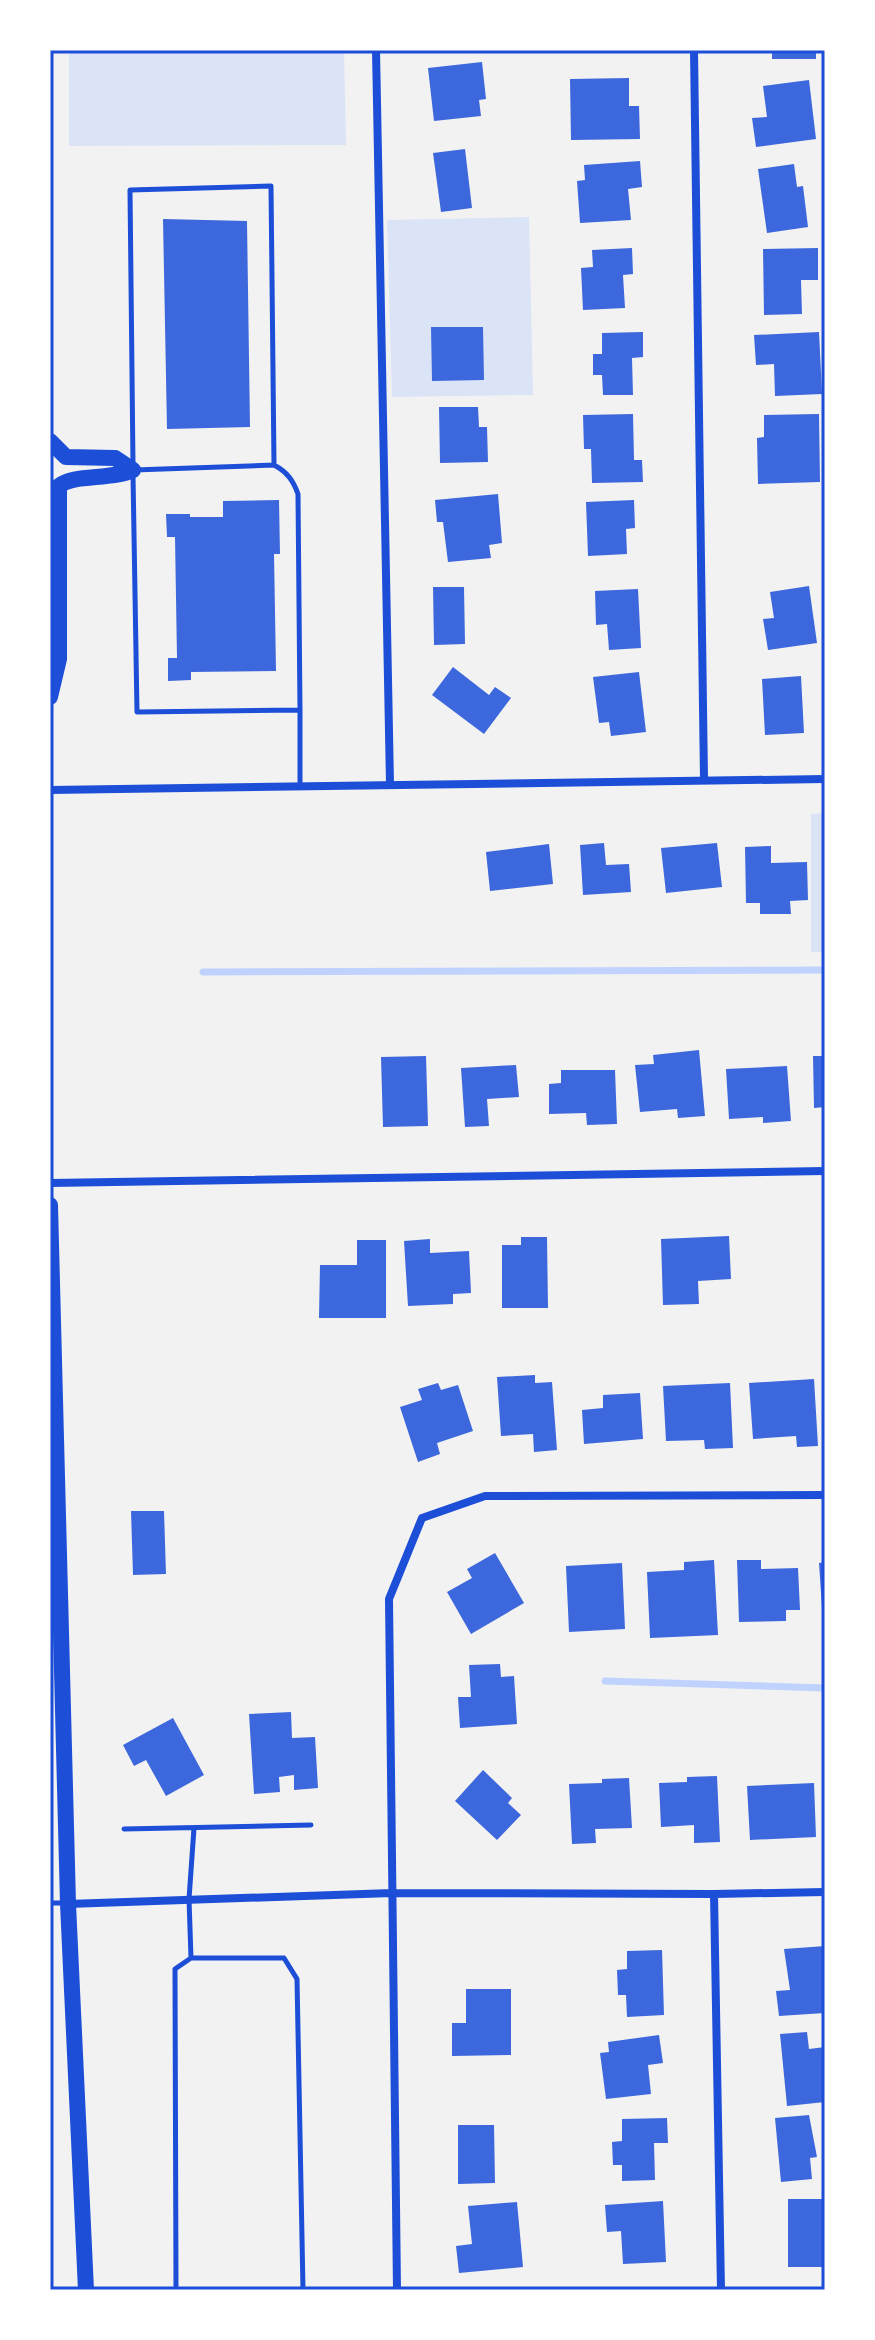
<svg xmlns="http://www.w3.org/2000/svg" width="875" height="2340" viewBox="0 0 875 2340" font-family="'Sofia Sans Condensed',sans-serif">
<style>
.green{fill:#dbe4f7}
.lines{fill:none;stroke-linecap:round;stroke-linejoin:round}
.stream{stroke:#bfd3fe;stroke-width:7}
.building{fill:#3d67dc}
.service{stroke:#1d4ed8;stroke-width:5}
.minor{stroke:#1d4ed8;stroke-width:8}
.primary{stroke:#1d4ed8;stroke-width:16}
.neatline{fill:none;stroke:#1d4ed8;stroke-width:3}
</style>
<rect width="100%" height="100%" fill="#f2f2f2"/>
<!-- green -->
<path class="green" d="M69,50H344L346,145L69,146Z
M529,217L533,395L392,397L387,220Z
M825,813V952H811V814Z"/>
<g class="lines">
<!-- stream -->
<path class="stream" d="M203,972L825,970
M605,1681L825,1688"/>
</g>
<!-- building -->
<path class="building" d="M772,50H816V59H772Z
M482,62L486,99L479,100L481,116L434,121L428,68Z
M629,78V106H639L640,139L571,140L570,79Z
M809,80L816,139L756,147L752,118L767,117L763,86Z
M465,149L472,208L441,212L433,153Z
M640,161L642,187L628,189L631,220L580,223L577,181L585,180L584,165Z
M794,164L797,187L803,186L808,227L767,233L758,169Z
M163,219L247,221L250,427L167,429Z
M632,248L633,274L623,275L625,308L583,310L581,268L593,267L592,250Z
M818,248V280H801L802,314L764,315L763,249Z
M431,327H483L484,380L432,381Z
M643,332V357L632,358L633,395H603L602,375H593V354H602V333Z
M819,332L822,394L775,396L774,364L756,365L754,335Z
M439,407H478L479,427H487L488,462L440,463Z
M633,414L634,460H642L643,482L592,483L591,449H584L583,415Z
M819,414L820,482L758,484L757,438L764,437V415Z
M498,494L502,543L489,545L491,558L448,562L443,522H437L435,500Z
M279,500L280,554H274L276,671L191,672V680L168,681V658H177L175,537H167L166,514H190V517H223V501Z
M634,500L635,528L626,529L627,554L588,556L586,502Z
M809,586L817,643L768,650L763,619L774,618L770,592Z
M433,587H464L465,644L434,645Z
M638,589L641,648L609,650L607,624L596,625L595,591Z
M453,667L489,695L495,687L511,698L484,734L432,695Z
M639,672L646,732L611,736L609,722L599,723L593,677Z
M801,676L804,733L765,735L762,679Z
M604,843L606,865L629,864L631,892L583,895L580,845Z
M717,843L722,887L666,893L661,848Z
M549,844L553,884L490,891L486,852Z
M771,846V863L807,862L808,900L790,901L791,914H760V903H746L745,847Z
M699,1050L705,1116L678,1118L677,1109L640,1112L635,1065L654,1064L653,1055Z
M426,1056L428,1126L383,1127L381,1057Z
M813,1056H825V1107L814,1108Z
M516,1065L519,1097L487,1099L489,1126L465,1127L461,1068Z
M787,1066L791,1121L763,1123V1117L729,1119L726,1069Z
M561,1070H615L617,1124L587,1125L586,1113L549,1114V1084L561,1083Z
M729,1236L731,1279L698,1281L699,1304L663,1305L661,1239Z
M521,1237H547L548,1308H502V1245H521Z
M430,1239V1253L469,1251L471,1293L453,1294V1304L408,1306L404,1241Z
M357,1240H386V1318H319L320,1265H357Z
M535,1375V1383L552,1382L557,1450L534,1452L533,1434L501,1436L497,1377Z
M814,1379L818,1446L797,1447L796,1436L753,1439L749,1383Z
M438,1383L441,1390L458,1385L473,1431L437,1443L440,1454L418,1462L400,1407L422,1400L418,1389Z
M730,1383L733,1448L705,1449L704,1440L666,1441L663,1386Z
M640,1393L643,1439L584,1444L582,1410L603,1408V1395Z
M131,1511H164L166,1574L133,1575Z
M495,1553L524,1603L471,1634L447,1592L472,1578L467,1569Z
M714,1560L718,1635L650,1638L647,1572L684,1570V1562Z
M737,1560H761V1569L798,1568L800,1610H786V1621L739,1622Z
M825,1562V1623H823L819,1563Z
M622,1563L625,1629L569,1632L566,1566Z
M500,1664L501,1677L514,1676L517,1724L460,1728L458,1697H471L469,1665Z
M291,1712L292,1738L315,1737L318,1788L294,1790V1775L279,1777L280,1792L254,1794L249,1714Z
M173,1718L204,1775L166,1796L146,1760L134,1766L123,1745Z
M483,1770L512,1798L508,1803L521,1815L497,1840L455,1801Z
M717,1776L720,1842L694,1843V1825L661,1827L659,1783L687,1782V1777Z
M629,1778L632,1828L595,1829L596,1843L572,1844L569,1784L602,1783V1779Z
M814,1783L816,1837L750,1840L747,1786Z
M825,1946V2013L779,2016L776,1991L790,1990L784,1949Z
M662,1950L664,2015L627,2017L626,1995H618L617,1970L627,1969V1951Z
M466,1989H511V2055L452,2056V2023H466Z
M807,2032L809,2049L825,2047V2102L787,2106L780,2034Z
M659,2035L663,2063L648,2065L651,2094L606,2099L600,2053L609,2052L608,2042Z
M809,2115L817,2157L810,2158L812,2179L781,2182L775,2118Z
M667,2118L668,2143H654L655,2180L622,2181V2165H613L612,2142L622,2141V2119Z
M458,2125H494L495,2183L458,2184Z
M788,2199H825V2267H788Z
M663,2201L666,2262L623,2264L621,2231L607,2232L605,2205Z
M517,2202L523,2267L459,2273L456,2246L472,2244L468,2206Z"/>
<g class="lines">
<!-- service -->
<path class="service" d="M133,465L130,190L271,186L274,465L134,470
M133,475L137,712L300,710L298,494C293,480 287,472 274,465
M300,710V786
M124,1829L311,1825
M50,1903H63
M191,1958L189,1899L194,1828
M176,2290L175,1969L191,1958H284L297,1979L303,2290"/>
<!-- minor -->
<path class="minor" d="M376,50L390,784
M694,50L704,779
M50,790L825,779
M50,1183L825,1171
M714,1894L721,2290
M68,1904L392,1893L714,1894L825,1892
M397,2290L389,1599L422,1518L485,1496L825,1495"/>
<!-- primary -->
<path class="primary" d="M50,441L66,457L115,458L133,470
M50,697L59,659V486C72,474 112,480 133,470
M50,1205L68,1904L86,2290"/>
</g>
<!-- border -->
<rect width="875" height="2340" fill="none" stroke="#ffffff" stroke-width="104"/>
<rect x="52" y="52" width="771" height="2236" class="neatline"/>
</svg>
